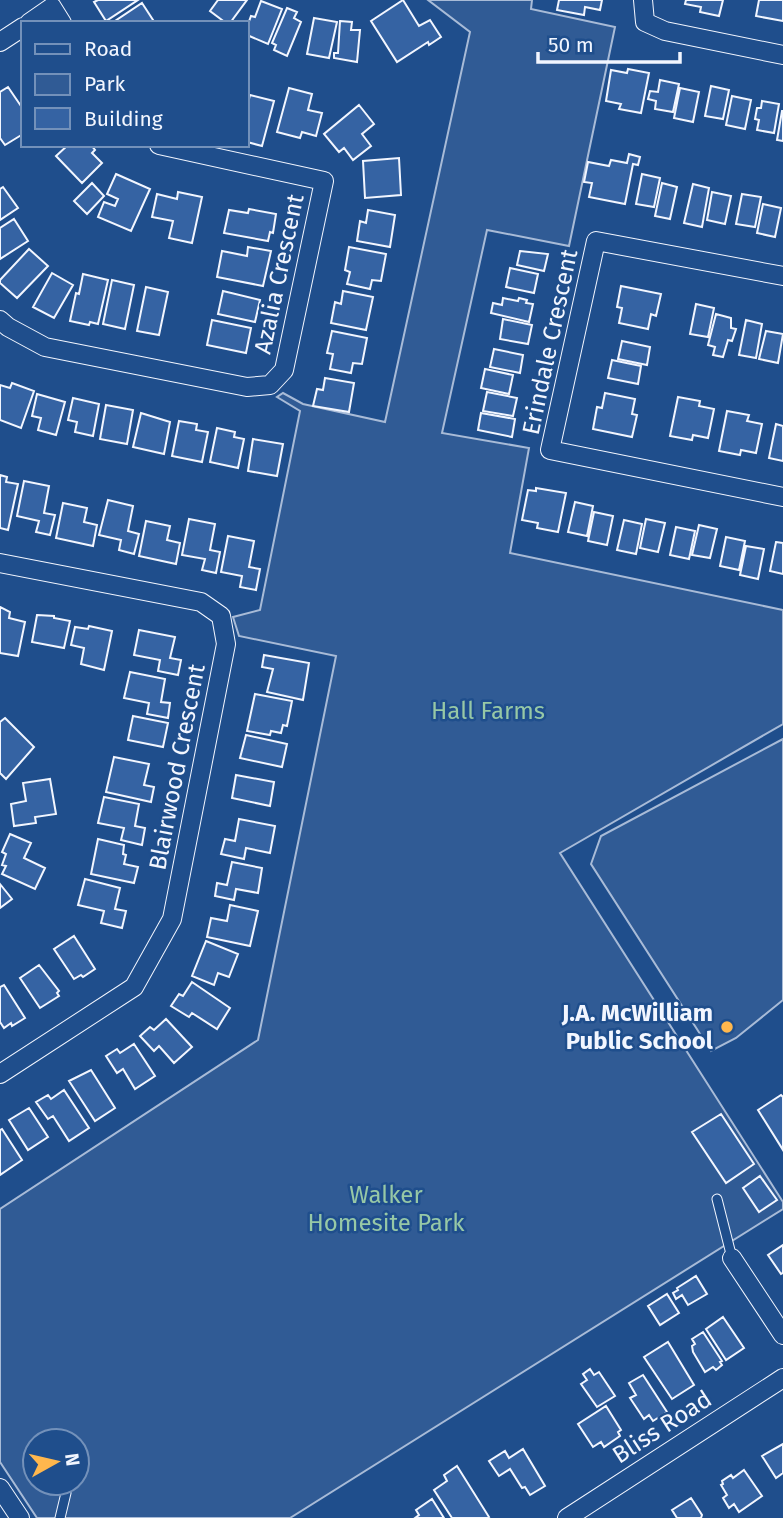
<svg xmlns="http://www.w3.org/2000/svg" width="783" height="1518" font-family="'Fira Sans',sans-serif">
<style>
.green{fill:#305b95;stroke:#a8bbd7;stroke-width:2;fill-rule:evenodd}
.building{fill:#3563a3;stroke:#f2f6ff;stroke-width:2}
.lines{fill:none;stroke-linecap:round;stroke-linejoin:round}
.lane-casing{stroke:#f2f6ff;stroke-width:11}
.street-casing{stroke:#f2f6ff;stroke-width:20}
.lane{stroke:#1f4e8c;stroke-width:9}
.street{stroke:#1f4e8c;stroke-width:18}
.poi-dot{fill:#ffb74d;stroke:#1f4e8c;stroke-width:2.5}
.labels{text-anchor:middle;stroke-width:5;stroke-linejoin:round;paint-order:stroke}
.street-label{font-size:24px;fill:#f2f6ff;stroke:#1f4e8c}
.park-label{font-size:24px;fill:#97c8a6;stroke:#1f4e8c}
.poi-label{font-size:24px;font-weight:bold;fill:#f2f6ff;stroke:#1f4e8c;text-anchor:end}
</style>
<rect width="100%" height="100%" fill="#1f4e8c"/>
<path class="green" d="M428,0H532L531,9L615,27L569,246L487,230L442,433L529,448L510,553L783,610V724L560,853L783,1202V1209L290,1518H37L0,1462V1209L258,1040L336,656L239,636L233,617L260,610L300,411L277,397L283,393L303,404L385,422L470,32ZM35,1441H77V1483H35Z
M783,739V1000L736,1038L711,1051L591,864L601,836Z"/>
<path class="building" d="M98,0H138L106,21L94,2Z
M218,0H247L230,23H226L210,11Z
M403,0L419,26L430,20L441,37L429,45L428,42L397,62L371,21Z
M559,0H602L600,10L585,7L584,15L557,10Z
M686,0H723L719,16L700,12L701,7L685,4Z
M759,0H783V21L756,16Z
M261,1L282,9L268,44L247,35V27L251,16L255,17Z
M142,3L155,23H112Z
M287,8L297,12L294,18L301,22L287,56L274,50L276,45L272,43Z
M314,18L337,22L329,58L307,54Z
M340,21L352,22L351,30H360L357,62L334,58V53H338Z
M628,69L649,73L641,113L619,109L621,104L606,101L611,70L627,73Z
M660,80L679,84L673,112L655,109L656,101L648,99L650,91L658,92Z
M711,86L729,90L723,119L705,116Z
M8,87L23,109V134L5,145L0,138V92Z
M289,88L312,94L308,110L322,113L316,136L302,132L300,138L277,132Z
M680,88L699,92L693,122L674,118Z
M250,95L274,101L262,146L247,142V107Z
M732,96L751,100L745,129L726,125Z
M762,101L779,104L774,133L757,130L759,120L755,119L757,108H761Z
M359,105L374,124L362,134L371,146L353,160L344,148L339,152L324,134Z
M782,111H783V141L777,140Z
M68,145H91L95,150L92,153L102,163L82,183L56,156Z
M629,154L640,157L638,165L633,164L625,204L589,197L592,183L584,182L588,162L609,166L611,160L627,163Z
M399,158L401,195L365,198L363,161Z
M116,174L150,189L131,231L98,217L104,202L115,206L118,199L107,194Z
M642,174L660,178L654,207L636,204Z
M92,183L104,196L87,214L74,201Z
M662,183L677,187L670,219L655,216Z
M693,184L709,188L702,227L684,223Z
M3,187L18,208L0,220V189Z
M178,192L202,197L192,243L169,238L173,221L152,217L157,194L177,199Z
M712,192L731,196L725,224L707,220Z
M742,194L761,197L755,227L736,224Z
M763,204L781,208L775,237L757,233Z
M249,209L276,214L273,233L270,232L268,241L224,233L229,210L248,213Z
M368,210L395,215L390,247L357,241L360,221L366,223Z
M14,219L28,241L0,259V228Z
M248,247L271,251L263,286L217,277L222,251L247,256Z
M349,247L386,254L381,281L372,280L370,289L347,284L350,272L345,270Z
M29,249L48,266L17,298L0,283V280Z
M520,251L548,254L544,271L517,265Z
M510,268L538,274L534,293L506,287Z
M52,273L73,285L54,318L33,307Z
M83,274L108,280L98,324L90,322L89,325L70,321L76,293L79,294Z
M112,280L134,285L125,329L103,324Z
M621,286L661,294L656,316L651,314L648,329L619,323L622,308L617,307Z
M146,287L168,292L159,335L137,331Z
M223,291L260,300L255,322L218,314Z
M343,291L373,297L366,330L331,323L335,302L341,304Z
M503,298L518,301L519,298L527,300L526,303L533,304L529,322L491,313L493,303L502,305Z
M696,304L714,308L708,337L690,334Z
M716,314L731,318V328L736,329L732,341L728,340L723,357L713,355L715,347L708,345Z
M503,319L532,325L528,344L500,339Z
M212,320L251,328L246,353L207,345Z
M746,320L762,324L756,358L739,355Z
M332,331L367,338L362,364L353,363L351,373L330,369L333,354L327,353Z
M766,331L783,334L778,363L759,359Z
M622,341L650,347L647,365L618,359Z
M494,349L523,355L520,373L490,367Z
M612,360L641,366L638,384L608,378Z
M485,369L513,375L509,394L481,388Z
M325,378L354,383L349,412L313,406L317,389L323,390Z
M12,383L34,391L21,428L0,420V385L10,388Z
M487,392L517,398L513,416L483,411Z
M605,393L635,399L632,414L637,415L632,437L593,429L597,407L602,408Z
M37,394L65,402L56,435L38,430L41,418L32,416Z
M678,397L700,401L699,406L714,409L708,438L693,435L692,440L670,436Z
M73,398L99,404L93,436L75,432L77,422L68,420Z
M106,405L133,410L127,444L100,439Z
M727,411L749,415L747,421L762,424L756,453L741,450L740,455L719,451Z
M141,413L170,422L164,454L133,447Z
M481,413L515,419L512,437L478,430Z
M179,421L197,424L196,430L208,432L202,462L172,456Z
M776,424L783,426V461L769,458Z
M217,428L235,432L234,437L244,439L238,468L210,462Z
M253,439L283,444L277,476L248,471Z
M0,475L7,477L6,482L18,484L8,530L0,528Z
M24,481L49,486L44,513L55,515L50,535L36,532L39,521L17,516Z
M536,488L566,493L558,532L537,528L538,523L522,520L528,490L536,491Z
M108,500L133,506L128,531L139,534L134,554L119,550L121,540L99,535Z
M575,502L593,506L587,536L568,532Z
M63,503L87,508L84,522L97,525L93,546L56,538Z
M594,512L613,516L607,545L588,541Z
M189,519L215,524L210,550L220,552L216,573L202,570L205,559L182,555Z
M646,519L665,523L658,552L640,548Z
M624,520L642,524L636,554L617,550Z
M146,521L170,526L167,540L180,543L176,564L139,556Z
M699,525L717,529L710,558L692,555Z
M676,527L695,531L689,559L670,555Z
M228,536L254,541L249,567L260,569L256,590L240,587L242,576L221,572Z
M726,537L745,541L739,570L720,566Z
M776,542L783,543V574L770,571Z
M746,546L764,549L758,579L740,575Z
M0,607L10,612L9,618L25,622L18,656L0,653Z
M37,615L54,616V618L70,621L64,648L32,642Z
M89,626L112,631L104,670L81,664L84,648L71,645L75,627L88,629Z
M139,630L175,637L170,658L181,660L178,675L158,671L160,660L134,655Z
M264,655L309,663L303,700L267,692L273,669L262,667Z
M130,672L165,679L161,702L170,703L168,718L147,714L149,703L124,698Z
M255,694L292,701L287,726L283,725L281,733L271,731L270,735L247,731Z
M133,716L168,723L163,747L128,740Z
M5,718L34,747L6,779L0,773V722Z
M246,735L287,744L282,767L240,758Z
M114,757L149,764L144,785L154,787L151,802L106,792Z
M236,775L274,782L270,806L232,798Z
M50,779L56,814L35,817L36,823L14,826L11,804L26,801L23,783Z
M104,797L139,804L135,826L145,828L142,845L121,840L124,828L98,823Z
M239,819L275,826L270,853L246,848L244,859L221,854L225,839L235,841Z
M10,834L31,843L24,858L45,868L35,889L2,874L6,866L2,865L6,854L2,852Z
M98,839L124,845L123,854L126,855L124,864L138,867L134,883L91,874Z
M232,862L262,868L258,893L236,889L234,900L215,896L217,883L227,885Z
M85,879L120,888L115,909L126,911L122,928L101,923L104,911L78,905Z
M0,884L12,899L0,908Z
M230,905L258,911L250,946L207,937L211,918L227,921Z
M74,936L95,969L83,977L81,975L74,979L54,949Z
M206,941L238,954L229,977L218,973L214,985L192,976Z
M39,965L59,991L57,993L59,996L40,1008L20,978Z
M192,982L230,1008L217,1029L192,1013L189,1017L171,1006L179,994L183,996Z
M4,985L25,1018L12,1026L11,1023L4,1028L0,1022V987Z
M166,1019L192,1047L174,1063L159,1046L154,1051L140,1036L150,1027L154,1030Z
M134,1044L155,1076L135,1089L123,1069L117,1073L106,1056L117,1049L120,1053Z
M91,1070L115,1108L95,1121L69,1081Z
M64,1090L89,1128L69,1141L53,1116L48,1119L36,1102L48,1095L51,1099Z
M781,1095L783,1097V1150L758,1110Z
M29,1108L48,1137L28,1150L9,1120Z
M721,1114L754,1164L726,1183L692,1132Z
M2,1129L22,1160L0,1175V1130Z
M760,1176L777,1200L759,1212L743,1188Z
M783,1245V1273L781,1274L768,1255Z
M696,1276L707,1294L688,1305L682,1295L676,1299L673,1293L678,1290L677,1288Z
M667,1294L679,1313L660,1325L648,1306Z
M723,1317L744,1348L726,1360L706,1329Z
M703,1332L722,1361L720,1362L722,1365L716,1370L713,1367L705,1372L693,1352L692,1346L695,1344L692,1339Z
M668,1342L694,1385L672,1399L644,1357Z
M590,1369L594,1375L599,1372L615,1396L597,1407L581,1384L587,1380L583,1374Z
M643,1375L667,1412L653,1421L649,1415L644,1419L630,1398L636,1395L629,1383Z
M606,1406L621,1430L618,1432L620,1436L604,1447L601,1442L593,1447L578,1424Z
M783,1444V1473L776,1478L762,1456Z
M523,1449L545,1486L530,1495L525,1487L522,1488L510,1469L499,1476L489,1461L505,1451L509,1458Z
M457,1466L489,1517L487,1518H452L434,1490L447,1481L444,1475Z
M744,1470L762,1496L739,1512L734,1504L729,1508L723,1498L727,1495L721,1485L723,1484L722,1481L731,1475L733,1478Z
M691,1498L702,1515L701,1518H677L672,1510Z
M432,1499L444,1518H415L419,1515L416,1510Z"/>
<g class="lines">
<g class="lane-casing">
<path id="lane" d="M717,1199L732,1258
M60,1518L66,1493L61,1483"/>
</g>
<g class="street-casing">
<path id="street" d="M643,0L645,22L665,31L783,55
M29,23L52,7L62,23
M0,42L23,27
M783,276L596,241L550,450L783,497
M0,320L8,327L45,347L247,387L270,385L284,370L324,181L159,145
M0,563L201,602L221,616L226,644L172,919L134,987L0,1074
M732,1258L783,1335
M0,1488L20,1518
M567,1518L783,1378"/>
</g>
<use href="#lane" class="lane"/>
<use href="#street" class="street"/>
</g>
<circle class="poi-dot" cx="727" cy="1027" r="7"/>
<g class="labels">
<g class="street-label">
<text transform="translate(279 274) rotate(-78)" y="8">Azalia Crescent</text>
<text transform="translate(550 342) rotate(-78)" y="8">Erindale Crescent</text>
<text transform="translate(177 767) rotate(-79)" y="8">Blairwood Crescent</text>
<text transform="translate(662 1427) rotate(-33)" y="8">Bliss Road</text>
</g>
<g class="park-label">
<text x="488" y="719">Hall Farms</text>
<text x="386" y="1203">Walker<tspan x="386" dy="28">Homesite Park</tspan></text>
</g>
<g class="poi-label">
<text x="713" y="1021">J.A. McWilliam<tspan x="713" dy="28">Public School</tspan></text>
</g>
</g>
<rect x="21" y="21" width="228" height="126" fill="#1f4e8c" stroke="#7391ba" stroke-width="2"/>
<rect x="35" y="44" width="35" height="10" fill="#1f4e8c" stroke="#7391ba" stroke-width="2"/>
<text x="84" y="56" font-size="21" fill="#f2f6ff">Road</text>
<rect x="35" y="74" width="35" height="21" fill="#305b95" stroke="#7391ba" stroke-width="2"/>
<text x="84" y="91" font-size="21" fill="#f2f6ff">Park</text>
<rect x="35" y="108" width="35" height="21" fill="#3563a3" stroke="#7391ba" stroke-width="2"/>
<text x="84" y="126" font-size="21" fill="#f2f6ff">Building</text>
<g transform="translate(56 1462) rotate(82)"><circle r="33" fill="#1f4e8c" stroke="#7391ba" stroke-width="2"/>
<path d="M0-5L12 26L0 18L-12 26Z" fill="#ffb74d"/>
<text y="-10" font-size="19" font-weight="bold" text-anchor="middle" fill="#f2f6ff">N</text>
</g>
<path d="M538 52v10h142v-10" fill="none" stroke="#f2f6ff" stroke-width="3.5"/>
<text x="548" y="52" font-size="21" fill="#f2f6ff" stroke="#1f4e8c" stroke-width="5" paint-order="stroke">50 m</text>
</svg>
